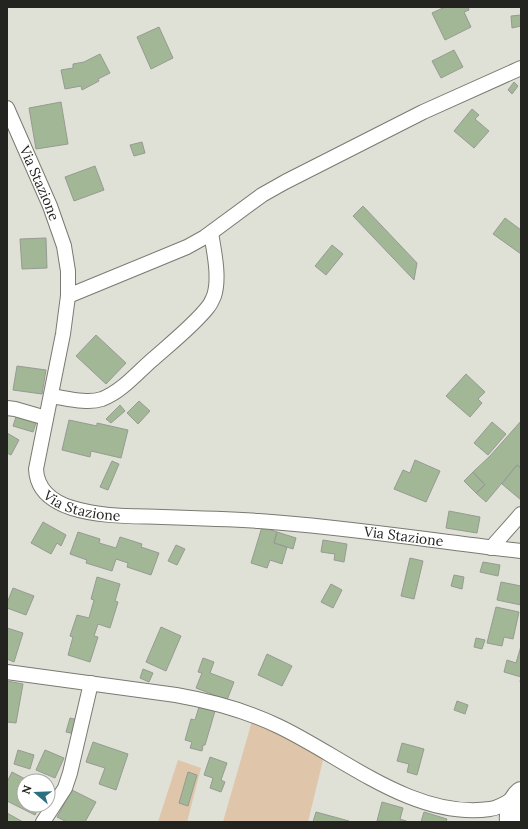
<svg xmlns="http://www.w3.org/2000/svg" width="528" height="829" font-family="Lora,serif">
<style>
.green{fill:#dfc5a9}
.building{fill:#a2b795;stroke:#969b93}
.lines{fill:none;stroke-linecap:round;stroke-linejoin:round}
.minor-casing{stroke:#797a71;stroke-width:16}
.primary-casing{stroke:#797a71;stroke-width:24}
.minor{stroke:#fff;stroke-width:14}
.primary{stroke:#fff;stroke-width:22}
.labels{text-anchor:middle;stroke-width:3;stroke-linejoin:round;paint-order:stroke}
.street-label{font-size:14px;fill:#232420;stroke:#fff}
</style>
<rect width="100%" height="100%" fill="#dfe0d6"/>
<path class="green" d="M252,721C277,731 304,741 323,760L308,822H223Z
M178,760L201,768L187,822H158Z"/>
<path class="building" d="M445,7H468L469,10L464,12L471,27L445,40L432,13Z
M521,15V26L512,28L511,16Z
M159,27L173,58L151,69L137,37Z
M454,50L463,67L441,78L432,61Z
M100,54L110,73L98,79L99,81L82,90L81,86L65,89L61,70L73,68V64L84,62Z
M514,82L518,86L512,94L508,90Z
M61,102L68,144L36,149L29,108Z
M472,109L479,115L475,119L489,131L474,148L454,131Z
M142,142L145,153L134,156L130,145Z
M95,166L104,190L74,201L65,177Z
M363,206L417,263L414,280L353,216Z
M505,218L521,230V254L493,234Z
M46,238L47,268L22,269L20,239Z
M332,245L343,254L326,275L315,266Z
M96,335L126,363L106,384L76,356Z
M17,366L46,370L42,394L13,390Z
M466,374L485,392L478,399L482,403L470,417L446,396Z
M139,401L150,411L138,424L127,413Z
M120,405L125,411L111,423L106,419Z
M18,411L38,417L33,432L13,426Z
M69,420L97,426V423L128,430L121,458L91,451L90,457L62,450Z
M521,421V468L517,465L486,502L476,493L485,485L473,472L490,456Z
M492,422L506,434L488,455L474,443Z
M7,433L19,440L11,455L7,453Z
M415,460L440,471L426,502L394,489L403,470L410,473Z
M112,461L119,464L108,490L100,487Z
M517,465L521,468V500L502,484Z
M473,472L485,485L476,493L464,481Z
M449,511L480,517L477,533L446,528Z
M43,522L66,535L61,546L57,543L51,554L31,543Z
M262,527L277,532L274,543L287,547L282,564L270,560L267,568L251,563Z
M78,532L100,539L99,543L116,548L120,537L142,544L141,547L159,553L151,575L127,567L128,563L116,559L112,571L86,563L87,560L70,554Z
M277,532L296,538L293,549L274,543Z
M323,540L347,544L344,562L334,560L335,554L321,552Z
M176,545L185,549L177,565L168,561Z
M410,558L423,561L414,599L401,596Z
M483,562L500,565L498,576L480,572Z
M454,575L464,577L462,589L451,586Z
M97,577L120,584L115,601L118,602L110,628L98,624L94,636L98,637L90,662L68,655L73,637L70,636L77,615L89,618L94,600L91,599Z
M501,582L521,586V605L497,600Z
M331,584L342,590L333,608L321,602Z
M13,588L34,596L26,615L7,608V603Z
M496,607L519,612L513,639L504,637L502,646L487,643Z
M161,627L181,636L166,671L146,662Z
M7,628L23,633L14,662L7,659Z
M476,638L485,640L482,649L474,647Z
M521,646V682H520L521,677L504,672L507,660L516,663Z
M267,654L292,666L282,686L258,675Z
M203,658L214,662L210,673L234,682L227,700L196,688L202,673L198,672Z
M143,669L153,673L149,682L140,678Z
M7,681L23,684L16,723L7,722Z
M457,701L468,705L465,714L454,710Z
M199,707L215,711L205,745H203L202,751L190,748L192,742L185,740L191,719L195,720Z
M70,718L79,720L75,734L66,732Z
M93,742L128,754L116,790L99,784L105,768L86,762Z
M402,743L424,749L417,775L407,772L409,764L397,761Z
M18,750L34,755L30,769L14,764Z
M45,750L64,758L55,778L36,770Z
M210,757L227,763L221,780L225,782L221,792L210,788L213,778L204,775Z
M12,772L29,781H24V805H40L35,815L7,801V782Z
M188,772L197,775L188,806L179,803Z
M72,790L96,802L85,822H67L57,817Z
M382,802L403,808L400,819L409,822L377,821Z
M316,812L349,821V822H313Z
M424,812L447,819L446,822H421Z
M7,813L23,822H7Z"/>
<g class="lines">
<g class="minor-casing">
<g id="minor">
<path id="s1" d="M7,108L50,206L64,246L68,271V296L63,334L36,469C37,491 53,502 72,508C101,517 132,516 162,517C195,518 227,519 259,521C347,527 434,541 521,551"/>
<path d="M68,296L187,247L205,237L262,195L285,182L423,112L521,68"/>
<path d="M51,396C66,398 87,404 102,399C121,392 137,373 152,360C170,344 194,325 208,307C211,304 212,300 214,296C220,278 214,251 211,233"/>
<path d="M7,408L15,409L46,418"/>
<path d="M491,548L521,514"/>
<path d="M7,672L176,695C210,701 247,711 278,726C342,756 414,820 490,809C500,808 509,801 517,796"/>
<path d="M43,822L65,788L70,773L91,683"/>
</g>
</g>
<g class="primary-casing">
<path id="primary" d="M511,822C510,811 513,800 521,793"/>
</g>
<use href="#minor" class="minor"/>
<use href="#primary" class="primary"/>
</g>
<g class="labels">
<g class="street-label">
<text dy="5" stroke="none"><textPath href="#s1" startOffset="82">Via Stazione</textPath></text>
<text dy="5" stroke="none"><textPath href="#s1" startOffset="442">Via Stazione</textPath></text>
<text dy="5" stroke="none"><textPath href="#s1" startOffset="766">Via Stazione</textPath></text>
</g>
</g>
<rect width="528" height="829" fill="none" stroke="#232420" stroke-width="16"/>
<g transform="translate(36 793) rotate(289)"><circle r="19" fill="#ffffff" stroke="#a7a7a6"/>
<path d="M0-3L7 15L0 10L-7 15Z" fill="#2d6f82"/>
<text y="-6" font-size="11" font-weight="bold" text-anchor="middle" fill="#232420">N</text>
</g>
</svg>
